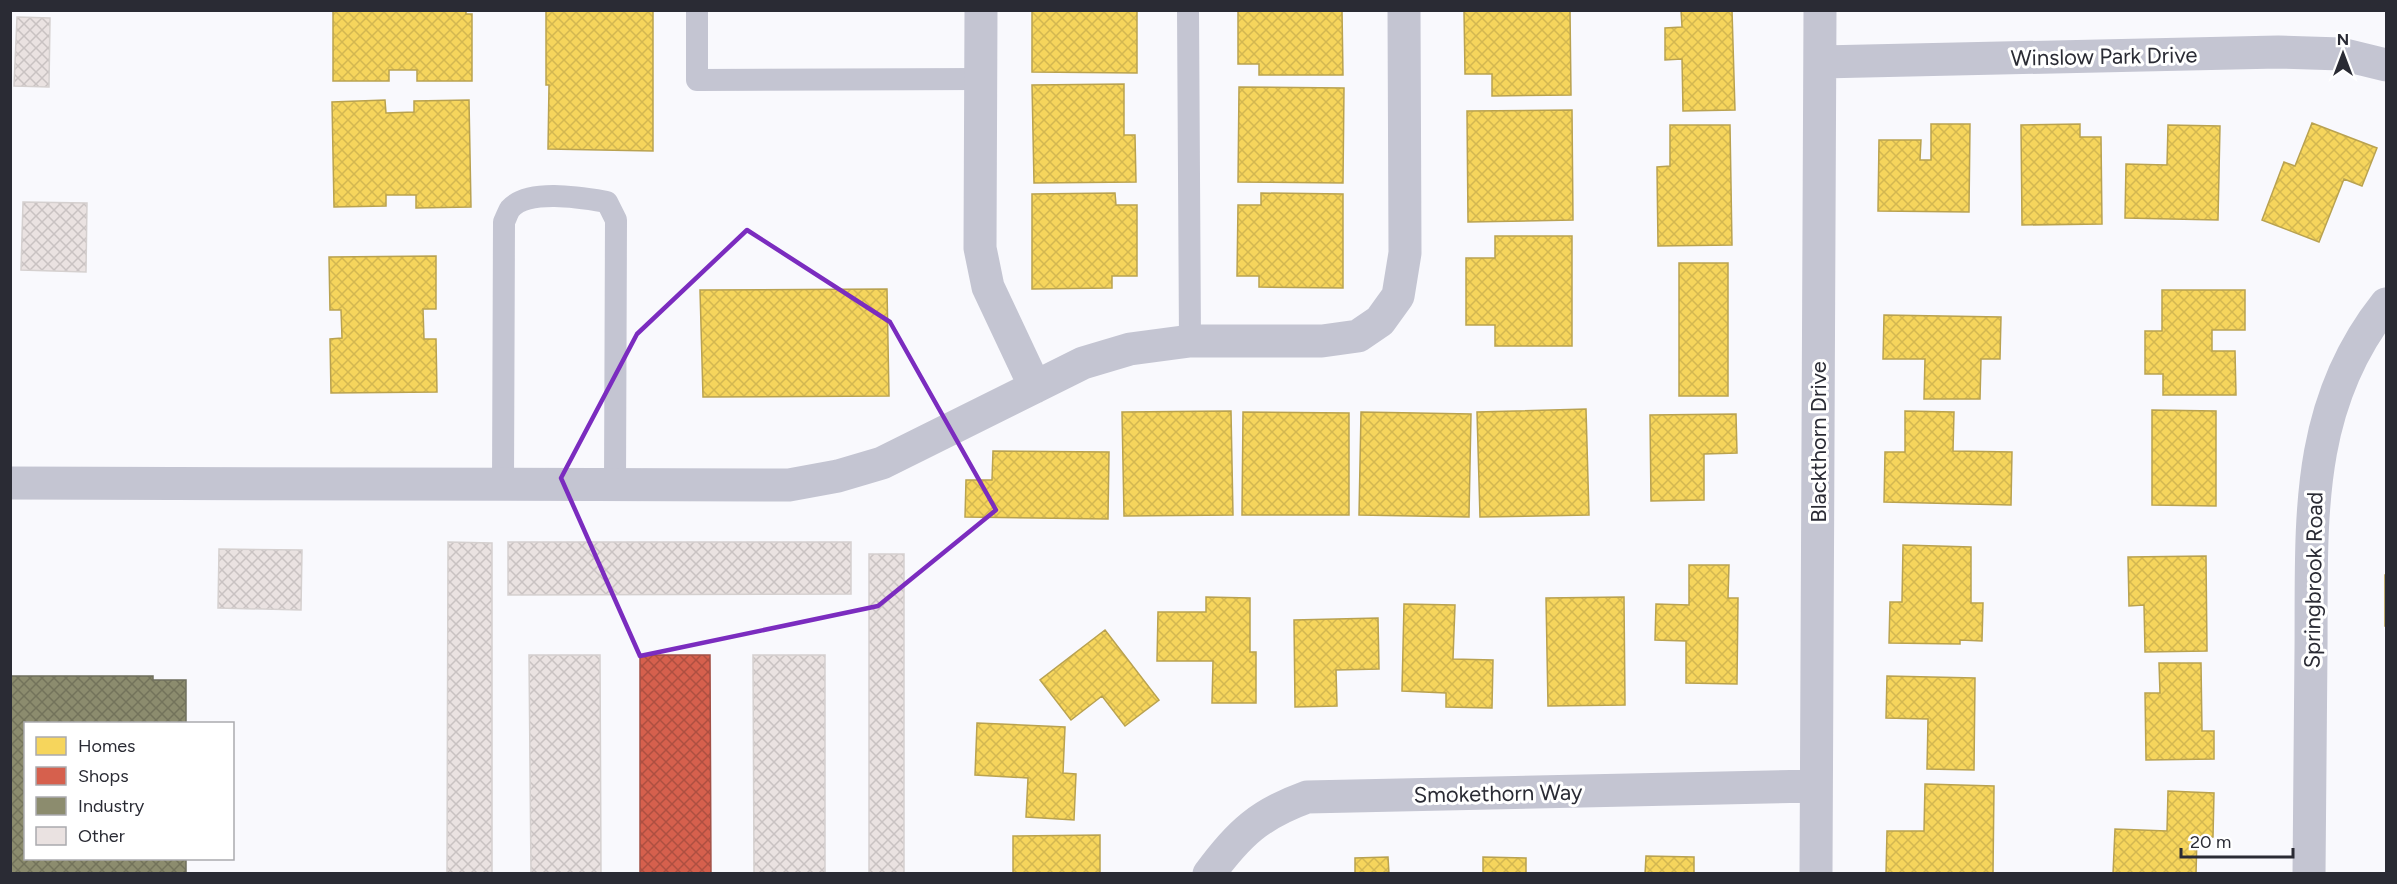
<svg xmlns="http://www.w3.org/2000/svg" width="2397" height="884" font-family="Figtree,sans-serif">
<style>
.homes{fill:url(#homes-cross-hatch);stroke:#b9a250;stroke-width:1.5}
.shops{fill:url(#shops-cross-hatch);stroke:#a25046;stroke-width:1.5}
.industry{fill:url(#industry-cross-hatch);stroke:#6f6f5d;stroke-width:1.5}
.building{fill:url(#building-cross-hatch);stroke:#d5d0cf;stroke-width:1.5}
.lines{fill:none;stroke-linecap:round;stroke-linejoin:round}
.service{stroke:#c4c5d2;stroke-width:22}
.minor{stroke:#c4c5d2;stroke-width:33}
.tertiary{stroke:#c4c5d2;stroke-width:33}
.marked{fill:none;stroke:#7b2cbf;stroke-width:4.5;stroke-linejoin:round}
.labels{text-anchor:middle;stroke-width:6;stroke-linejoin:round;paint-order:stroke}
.street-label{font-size:22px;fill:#2a2b34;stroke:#fff}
</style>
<defs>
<pattern id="homes-cross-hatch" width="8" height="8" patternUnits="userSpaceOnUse" patternTransform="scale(1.5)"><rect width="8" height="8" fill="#f6d55c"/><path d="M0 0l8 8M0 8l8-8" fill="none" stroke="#d3b751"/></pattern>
<pattern id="shops-cross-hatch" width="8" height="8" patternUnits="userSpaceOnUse" patternTransform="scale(1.5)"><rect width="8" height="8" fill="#d6604d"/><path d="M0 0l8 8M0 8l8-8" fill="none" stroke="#ae4f41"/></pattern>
<pattern id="industry-cross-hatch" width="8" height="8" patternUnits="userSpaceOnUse" patternTransform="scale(1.5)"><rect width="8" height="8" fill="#8c8c6e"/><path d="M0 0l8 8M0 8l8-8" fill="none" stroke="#73735b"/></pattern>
<pattern id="building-cross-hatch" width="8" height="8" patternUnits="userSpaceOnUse" patternTransform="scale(1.5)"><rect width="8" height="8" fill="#eae2e1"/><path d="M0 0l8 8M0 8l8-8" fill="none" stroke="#c9c2c2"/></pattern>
</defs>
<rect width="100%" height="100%" fill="#f9f9fd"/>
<path class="homes" d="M333,10H466V14H472V81H417V70H389V81H333Z
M546,10H653V151L548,149L549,85H546Z
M1032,10H1137V73L1032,72Z
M1238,10H1342L1343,75H1259V64H1238Z
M1464,10H1570L1571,95L1492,96V74H1465Z
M1681,10H1732L1735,110L1683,111L1682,59L1665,60V28L1682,27Z
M1124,84V135H1135L1136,182L1034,183L1032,85Z
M1239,87L1344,88L1343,183L1238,182Z
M385,100L386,113L414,112V101L469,100L471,207L416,208V195H386V206L334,207L332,102Z
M1572,110L1573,220L1468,222L1467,111Z
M2312,123L2377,148L2362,186L2344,179L2319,242L2262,220L2284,162L2295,166Z
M1931,124H1970L1969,212L1878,211L1879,140H1921L1920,160H1931Z
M2080,124V137H2101L2102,224L2022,225L2021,125Z
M1670,125H1730L1732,245L1658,246L1657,167L1670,166Z
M2168,125L2220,126L2218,220L2125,218L2126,164L2167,165Z
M1115,193L1116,205H1137V276H1112V288L1032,289V194Z
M1261,193L1343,194V288L1259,287V276H1237L1238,205H1261Z
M1495,236H1572V346H1495V325H1466V258H1495Z
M436,256V309H423L424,339H436L437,392L331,393L330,339L342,338L341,310H330L329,257Z
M1679,263H1728V396H1679Z
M887,289L889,396L703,397L700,290Z
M2162,290H2245V330H2212V351H2235L2236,395H2163V374H2145V331H2162Z
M1884,315L2001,317L2000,359H1981L1980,399H1924L1925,359H1883Z
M1586,409L1589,515L1480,517L1477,412Z
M2152,410L2216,411V506L2152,505Z
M1231,411L1233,515L1124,516L1122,412Z
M1905,411L1954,412L1953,451L2012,452L2011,505L1884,502L1885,452H1905Z
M1243,412L1349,413V515H1242Z
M1361,412L1471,414L1469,517L1359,515Z
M1736,414L1737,453L1704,454V500L1651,501L1650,415Z
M993,451L1109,452L1108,519L965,517L966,480H992Z
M1903,545L1971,547V603H1983L1982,641L1960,640V644L1889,643L1890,602H1902Z
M2206,556L2207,651L2145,652L2144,605L2129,606L2128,557Z
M1689,565H1729L1728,598H1738L1737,684L1686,683V641L1655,640L1656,604L1689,605Z
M2385,575H2386V626H2385Z
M1206,597L1250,598V652H1256V703H1212L1213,661H1157L1158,612H1206Z
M1624,597L1625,705L1548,706L1546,598Z
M1404,604L1455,605L1453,659L1493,660L1492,708L1446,707V693L1402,691Z
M1378,618L1379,669L1336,670L1337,706L1295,707L1294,620Z
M1105,630L1159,700L1125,726L1102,696L1071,720L1040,680Z
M2159,663H2201L2202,731H2214V759L2146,760L2145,693H2160Z
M1887,676L1975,678L1974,770L1927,769L1928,719L1886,718Z
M977,723L1065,727L1063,773L1076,774L1074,820L1026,817L1028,778L975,775Z
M1925,784L1994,786L1993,874H1886L1887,831H1924Z
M2168,791L2214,793L2213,837H2197L2196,874H2113L2115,829L2167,831Z
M1100,835V874H1013V836Z
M1646,856L1694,857V874H1645Z
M1388,857L1389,874H1355V858Z
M1483,857L1526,858V874H1483Z"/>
<path class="shops" d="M640,655H710L711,874H640Z"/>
<path class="industry" d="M10,676H153V680H186V724H26V858H186V874H10Z"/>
<path class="building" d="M17,17L50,18L49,87L14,86Z
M23,202L87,203L86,272L21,270Z
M448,542L492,543V874H447Z
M508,542H851V594L508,595Z
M219,549L302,550L301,610L218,608Z
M869,554H904V874H869Z
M529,655H600L601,874H531Z
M753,655H825V874H754Z"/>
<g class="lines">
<path class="service" d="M697,10V80L981,79
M1188,10L1190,341
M503,484L504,222C506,218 508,212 510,209C528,188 583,198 607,202L616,220L615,484"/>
<path class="minor" d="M981,10L980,248L988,287L1035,387
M1821,62L2278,52L2341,54L2386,65
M10,483L789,485L838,476L882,463L1083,363L1130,349L1190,341H1322L1358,336L1380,321L1398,296L1405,253L1404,10
M1209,874C1239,833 1260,814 1307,797L1815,786
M1816,874L1820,10"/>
<path class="tertiary" d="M2309,874C2310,799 2310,725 2311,651C2312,525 2303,408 2386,304"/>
</g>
<path class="marked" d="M747,230L890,322L996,510L878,606L640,656L561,478L637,334Z"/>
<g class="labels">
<g class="street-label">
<text transform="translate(2104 56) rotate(-1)" y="8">Winslow Park Drive</text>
<text transform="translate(1818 442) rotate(-90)" y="8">Blackthorn Drive</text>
<text transform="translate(2313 580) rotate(-89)" y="8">Springbrook Road</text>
<text transform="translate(1498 793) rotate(-1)" y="8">Smokethorn Way</text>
</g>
</g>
<rect width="2397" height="884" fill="none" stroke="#2a2b34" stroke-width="24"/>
<rect x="24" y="722" width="210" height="138" fill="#ffffff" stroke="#aaaaae" stroke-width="1.5"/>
<rect x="36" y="737" width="30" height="18" fill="#f6d55c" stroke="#aaaaae" stroke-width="1.5"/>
<text x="78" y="752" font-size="18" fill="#2a2b34">Homes</text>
<rect x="36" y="767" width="30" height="18" fill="#d6604d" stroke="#aaaaae" stroke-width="1.5"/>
<text x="78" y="782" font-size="18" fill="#2a2b34">Shops</text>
<rect x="36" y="797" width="30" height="18" fill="#8c8c6e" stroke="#aaaaae" stroke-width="1.5"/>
<text x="78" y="812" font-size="18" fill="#2a2b34">Industry</text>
<rect x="36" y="827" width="30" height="18" fill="#eae2e1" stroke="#aaaaae" stroke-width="1.5"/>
<text x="78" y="842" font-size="18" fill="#2a2b34">Other</text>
<g transform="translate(2343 54)" stroke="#ffffff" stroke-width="4.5" paint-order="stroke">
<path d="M0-4.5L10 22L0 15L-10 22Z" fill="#2a2b34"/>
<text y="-9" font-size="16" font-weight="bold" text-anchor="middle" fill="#2a2b34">N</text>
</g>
<path d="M2181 848v9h112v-9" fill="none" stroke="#2a2b34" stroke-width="3"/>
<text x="2190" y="848" font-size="18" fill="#2a2b34" stroke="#ffffff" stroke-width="4.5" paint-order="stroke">20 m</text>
</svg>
